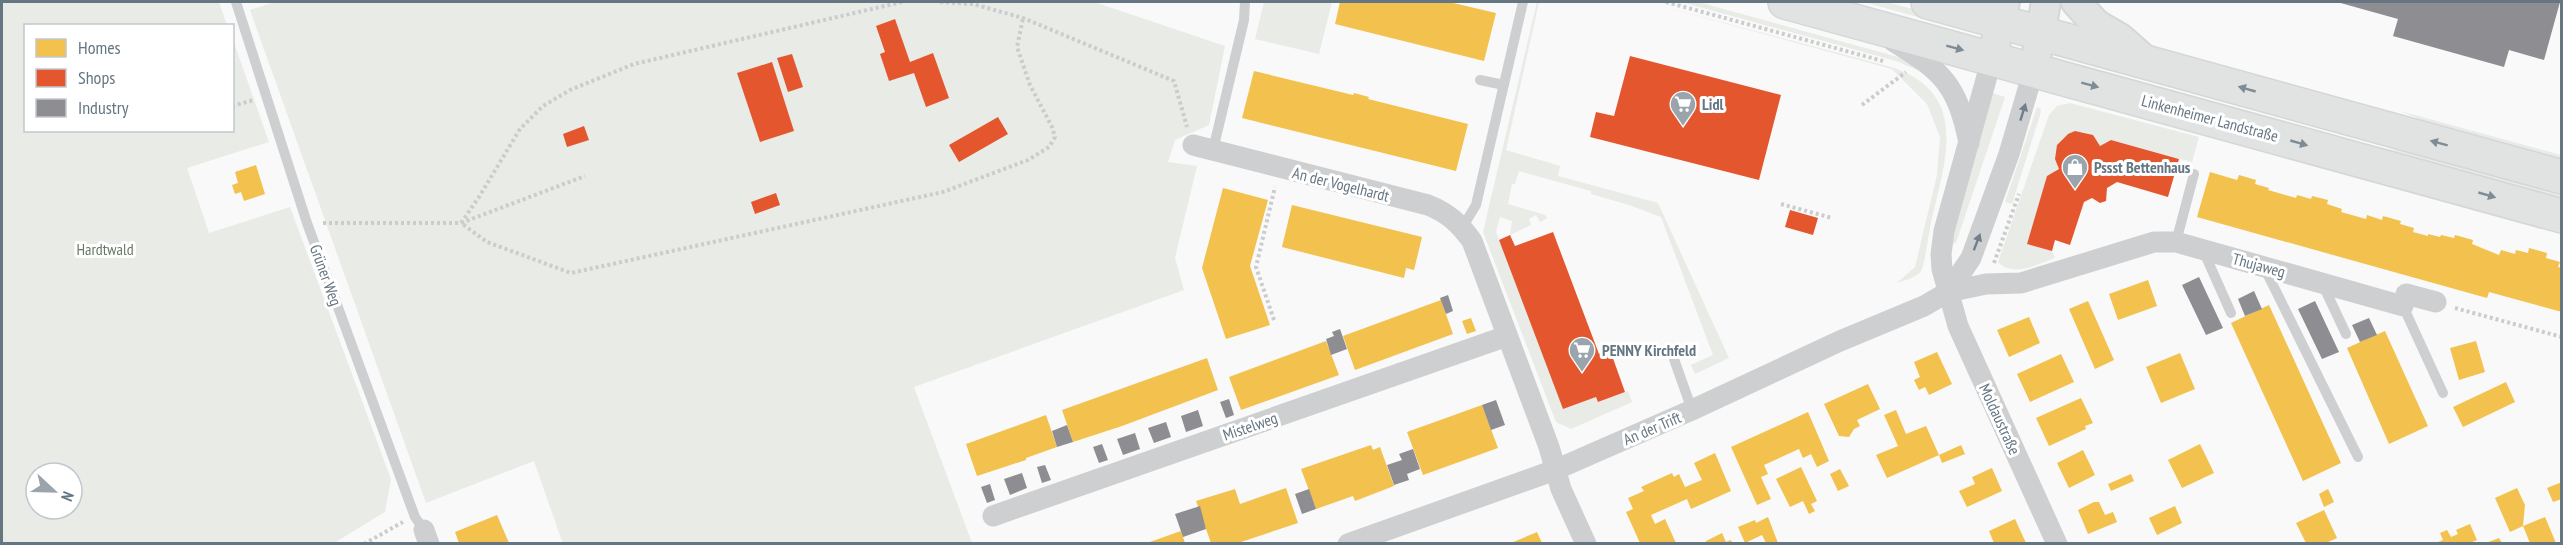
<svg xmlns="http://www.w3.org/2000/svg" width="2563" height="545" font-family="'PT Sans Narrow',sans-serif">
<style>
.green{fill:#e8ebe6;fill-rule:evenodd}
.homes{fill:#f2c14e}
.shops{fill:#e4572e}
.industry{fill:#8d8d92}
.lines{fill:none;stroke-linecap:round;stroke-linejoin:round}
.secondary-casing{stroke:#d5d6d7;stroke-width:32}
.primary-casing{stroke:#d5d6d7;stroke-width:36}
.path{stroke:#cbcccd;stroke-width:4;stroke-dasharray:3 3;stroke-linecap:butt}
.lane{stroke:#cecfd0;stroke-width:10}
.street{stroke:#cecfd0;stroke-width:21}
.secondary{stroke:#e1e2e2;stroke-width:28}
.primary{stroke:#e1e2e2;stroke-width:33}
.oneway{fill:#7e8c96}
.oneway2{fill:#707f8b}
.labels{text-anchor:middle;stroke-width:6;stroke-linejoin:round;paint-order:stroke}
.poi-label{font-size:16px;font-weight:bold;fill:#657683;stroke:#fff;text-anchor:start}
.street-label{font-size:16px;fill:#657683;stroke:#fff}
.park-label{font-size:16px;fill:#687a64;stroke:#fff}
</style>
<rect width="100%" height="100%" fill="#f9f9f9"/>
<path class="green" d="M2,2H219L227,25L26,26V130H232L233,40L269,142L187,168L209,233L290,207L391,479L385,512L334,543H2ZM36,473H72V509H36Z
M275,2H1094L1225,46L1209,125L1175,140L1168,162L1197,166L1175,258L1184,290L914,387L972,543L563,544L534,461L426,503L250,10Z
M1264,2H1332L1319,54L1255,39Z
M1537,2H1539L1506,150L1560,166L1558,176L1658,203L1729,358L1695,374L1691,365L1713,355L1661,217L1629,205L1591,194V191L1519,171L1515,184H1512L1508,204L1545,215L1547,218L1540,222L1536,215L1529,219L1531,225L1510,235L1512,221L1500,217L1496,232L1563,409L1596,397L1599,402L1628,391L1632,402L1571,429L1556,422L1483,232Z
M1646,2L1891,67C1971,93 1945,161 1931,222C1929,232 1925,264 1921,271C1916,278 1905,280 1897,283L1915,267L1937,175L1940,137L1927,104L1892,69Z
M1681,2H1698L1898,57L1910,62L1922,72L1896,61Z
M1863,2H1887L1971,25L1969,31Z
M2086,67L2371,146L2452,160L2561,188V203L2085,71Z
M1992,93L2005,97L1956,243L1952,244L1956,214Z
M2070,103L2199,137L2192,162L2111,140L2100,146C2093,133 2082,129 2068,134C2055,144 2053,154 2059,169L2047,177L2027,244L2052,251L2055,258C2037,264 2014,278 1998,262L2049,115L2057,106Z
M2037,107L2041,109L2040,115L2012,204L2005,202Z
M2400,111L2561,155V164L2445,130Z"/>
<path class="homes" d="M1340,2H1449L1496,13L1484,61L1335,24Z
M1254,71L1353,95L1354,93L1369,97L1368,99L1468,124L1456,171L1242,118Z
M256,165L265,194L244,201L241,192L235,194L232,185L238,183L235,172Z
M2210,172L2237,180L2239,175L2256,180L2255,184L2269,188L2268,190L2296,198L2297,195L2311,199L2312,196L2328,200L2327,204L2342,209L2341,212L2366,219L2367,215L2382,220L2383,216L2401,221L2400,224L2414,228L2413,232L2428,236V234L2440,237L2441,235L2454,238L2455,235L2473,240L2472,244L2499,255L2501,250L2515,254L2516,250L2528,253L2529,248L2547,253L2546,258L2560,262L2558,267L2562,268V312L2489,292L2487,298L2197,217Z
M1223,188L1268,200L1250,266L1270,325L1226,339L1202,268Z
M1292,205L1422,237L1414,270L1406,268L1404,278L1282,247Z
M2148,280L2157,306L2118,320L2109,294Z
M1441,300L1453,334L1355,370L1343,336Z
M2088,301L2114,360L2095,369L2069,309Z
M2269,305L2341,463L2303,481L2231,323Z
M2029,317L2040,343L2009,357L1997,330Z
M1471,318L1476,331L1467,334L1462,321Z
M2385,331L2428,426L2389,444L2347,348Z
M1326,341L1339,375L1241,410L1229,377Z
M2476,341L2485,372L2459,380L2450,348Z
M1937,352L1952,384L1929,395L1925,387L1919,390L1914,380L1920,377L1914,362Z
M2180,353L2195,389L2161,403L2146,367Z
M2061,354L2074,382L2030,402L2017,374Z
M1207,358L1218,390L1122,426L1073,442L1062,410Z
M2506,382L2515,402L2463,427L2453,407Z
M1868,384L1880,409L1857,420L1860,426L1854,429L1849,437L1839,436L1824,404Z
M2081,398L2093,423L2085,426L2086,429L2049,446L2036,418Z
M1482,405L1498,448L1423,475L1407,432Z
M1896,410L1906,434L1926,426L1939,455L1961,445L1965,454L1942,463L1939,455L1887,478L1876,455L1898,446L1884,415Z
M1808,412L1829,461L1817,467L1811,454L1803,458L1799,449L1764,465L1768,474L1761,477L1771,499L1757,505L1731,447Z
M1046,415L1057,447L1026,458V460L977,476L966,444Z
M2200,444L2214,473L2182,488L2168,460Z
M1371,445L1373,450L1380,447L1394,486L1355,501L1353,496L1316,509L1301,469Z
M2083,450L2095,475L2069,488L2057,463Z
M1715,453L1731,491L1691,509L1687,499L1651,515L1655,524L1665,519L1676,543H1640L1626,512L1633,509L1628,498L1644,491L1641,487L1672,473L1674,477L1679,474L1685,487L1702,480L1694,463Z
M1801,467L1817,501L1811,504L1815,511L1809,514L1803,501L1790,507L1776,479Z
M1992,468L2002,491L1967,507L1959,491L1975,484L1972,477Z
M1840,469L1849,486L1838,491L1830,474Z
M2131,474L2134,481L2111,491L2108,484Z
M2562,482V499L2553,502L2547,488Z
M1286,488L1298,523L1238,543H1211L1196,501L1235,489L1240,504Z
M2517,488L2525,505L2523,526L2510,532L2495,498Z
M2328,489L2334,502L2324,507L2319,494Z
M2094,502H2099L2105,515L2113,512L2117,522L2088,534L2078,510Z
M2175,506L2182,523L2157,535L2149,518Z
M2324,510L2337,538L2326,543H2306L2296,523Z
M497,515L509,543H459L455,532Z
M1768,517L1778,543H1766L1762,535L1745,543L1738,527L1755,520L1756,523Z
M2545,517L2556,543H2530L2523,526Z
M2015,519L2026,543H1994L1989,531Z
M2470,524L2477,540L2470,543H2436L2443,540L2440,533L2447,530L2451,537L2458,534L2456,530Z
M1181,531L1185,543H1147Z
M1537,532L1542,543H1511Z
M1722,533L1726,542L1731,540L1732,543H1707L1706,541Z
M2499,538L2502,543H2486Z"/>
<path class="shops" d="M895,19L910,62L933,53L949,98L926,107L914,73L889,81L880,54L885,52L876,26Z
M792,54L803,87L788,92L777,58Z
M1630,56L1781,95L1759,180L1590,137L1596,112L1614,116Z
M772,62L794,131L760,142L737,73Z
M998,117L1008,134L959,162L949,145Z
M584,126L589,140L567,147L563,134Z
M2075,131L2093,135L2100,146L2111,140L2179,159L2168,197L2117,182L2107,188L2106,201L2100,203L2092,198L2084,202L2070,245L2055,240L2052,251L2027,244L2047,176L2059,169L2055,159L2057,145L2068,134Z
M776,193L780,205L755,214L751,202Z
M1790,210L1818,218L1813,235L1785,227Z
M1553,232L1599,354L1610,350L1625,392L1598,402L1596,397L1563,409L1499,240L1510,235L1515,246Z"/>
<path class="industry" d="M2337,2H2560L2544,60L2509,50L2504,67L2393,36L2398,19Z
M2199,277L2223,328L2206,335L2182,285Z
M2254,291L2262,309L2245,316L2238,299Z
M1448,295L1453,311L1446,314L1440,298Z
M2315,301L2339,352L2322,359L2298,309Z
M2369,318L2377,335L2360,342L2352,325Z
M1340,329L1347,349L1331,355L1326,339L1334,336L1332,332Z
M1229,399L1234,415L1226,418L1220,402Z
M1496,400L1505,425L1491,430L1482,405Z
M1198,410L1203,426L1186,432L1181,416Z
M1166,422L1171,437L1154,443L1148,428Z
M1067,425L1073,442L1057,447L1052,431Z
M1135,433L1140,449L1123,455L1117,439Z
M1102,444L1108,460L1099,463L1093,447Z
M1413,449L1420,469L1407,474L1409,480L1394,485L1387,465L1402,460L1399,454Z
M1045,465L1051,480L1042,483L1037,467Z
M1022,473L1027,488L1010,495L1004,479Z
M990,484L995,500L987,503L981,487Z
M1309,489L1316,509L1302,514L1295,494Z
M1200,506L1206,529L1183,537L1175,514Z"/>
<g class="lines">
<g class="secondary-casing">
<path id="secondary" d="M2076,2L2096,24L2120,38L2146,61
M1992,58L2005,2
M2034,69L2046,2"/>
</g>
<g class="primary-casing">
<path id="primary" d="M1785,2L2562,216
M1928,2L2562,177"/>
</g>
<path class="path" d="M902,2L634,64L570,90L543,106L520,129L479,197L461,223L487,242L571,273L943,192L1028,160L1049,147L1055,137L1052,127L1030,85L1017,47L1023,18
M940,2L973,4L1023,18L1174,81L1187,127
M1666,2L1883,61
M1862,105L1906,72
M232,106L254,100
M1781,204L1832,218
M323,223H461L585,176
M1994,263L2019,194
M2455,308L2562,337
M1274,320L1256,267L1275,187
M364,544L403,522"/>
<path class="lane" d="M236,2L307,223L415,517L424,530
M1480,80L1504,85
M1213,150L1244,20L1245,2
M1462,228L1476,205L1523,2
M2176,242L2194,174
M2203,250L2231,313
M2264,267L2358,457
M2322,283L2346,334
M2403,306L2443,393
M1674,359L1692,410"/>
<path class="street" d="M1893,41C1943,72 1957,84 1969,143
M1992,58L1944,231L1941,254L1942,269L1958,326L2057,544
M1193,145L1428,205C1448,213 1460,224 1472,241L1549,447L1561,489L1586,544
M1948,292L1971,258L2009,154L2034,69
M993,516L1507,336
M424,530L429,544
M1348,544L1555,470L1692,410L1840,341L1924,306L1948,292L1986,284L2021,283L2154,242H2176L2403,306L2406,294L2436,302"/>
<use href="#secondary" class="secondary"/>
<use href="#primary" class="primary"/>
</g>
<defs><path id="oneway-solid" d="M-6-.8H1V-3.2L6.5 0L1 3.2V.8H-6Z" transform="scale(1.5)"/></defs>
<g class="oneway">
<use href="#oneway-solid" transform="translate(1955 48) rotate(15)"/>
<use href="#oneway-solid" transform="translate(2090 85) rotate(15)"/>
<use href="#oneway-solid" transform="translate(2247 89) rotate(-164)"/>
<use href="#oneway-solid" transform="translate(2299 143) rotate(16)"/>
<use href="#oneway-solid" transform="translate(2439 143) rotate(-165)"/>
<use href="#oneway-solid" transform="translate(2487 195) rotate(16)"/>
</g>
<g class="oneway2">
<use href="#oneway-solid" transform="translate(2023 112) rotate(-73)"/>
<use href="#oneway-solid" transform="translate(1977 242) rotate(-69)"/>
</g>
<defs>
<g id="supermarket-pin" transform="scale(1.35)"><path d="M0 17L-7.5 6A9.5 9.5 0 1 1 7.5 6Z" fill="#99a4ac" stroke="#fff"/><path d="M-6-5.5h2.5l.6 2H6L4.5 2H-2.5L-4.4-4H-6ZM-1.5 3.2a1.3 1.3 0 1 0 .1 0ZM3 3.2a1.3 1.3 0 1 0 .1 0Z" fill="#fff"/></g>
<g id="shop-pin" transform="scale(1.35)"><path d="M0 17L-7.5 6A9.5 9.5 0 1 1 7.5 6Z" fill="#99a4ac" stroke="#fff"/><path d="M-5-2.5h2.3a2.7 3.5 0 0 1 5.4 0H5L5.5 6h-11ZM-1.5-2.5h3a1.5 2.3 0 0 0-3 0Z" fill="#fff"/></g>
</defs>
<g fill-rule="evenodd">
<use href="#supermarket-pin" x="1683" y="104"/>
<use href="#shop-pin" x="2075" y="167"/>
<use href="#supermarket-pin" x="1582" y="350"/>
</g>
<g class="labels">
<g class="poi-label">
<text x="1702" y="110">Lidl</text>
<text x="2094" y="173">Pssst Bettenhaus</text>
<text x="1602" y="356">PENNY Kirchfeld</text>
</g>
<g class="street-label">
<text transform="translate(2210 118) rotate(15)" y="6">Linkenheimer Landstraße</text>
<text transform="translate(1341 184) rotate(14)" y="6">An der Vogelhardt</text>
<text transform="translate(2259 265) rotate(15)" y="6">Thujaweg</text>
<text transform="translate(326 275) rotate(70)" y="6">Grüner Weg</text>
<text transform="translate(2000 419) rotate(65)" y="6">Moldaustraße</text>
<text transform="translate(1250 426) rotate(-19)" y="6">Mistelweg</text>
<text transform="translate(1652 428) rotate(-23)" y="6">An der Trift</text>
</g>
<g class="park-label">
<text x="105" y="255">Hardtwald</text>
</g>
</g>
<rect width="2563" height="545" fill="none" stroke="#657683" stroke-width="6"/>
<rect x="24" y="24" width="210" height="108" fill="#ffffff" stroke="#c1c8cd" stroke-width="1.5"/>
<rect x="36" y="39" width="30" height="18" fill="#f2c14e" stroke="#c1c8cd" stroke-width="1.5"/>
<text x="78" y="54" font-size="18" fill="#657683">Homes</text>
<rect x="36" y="69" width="30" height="18" fill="#e4572e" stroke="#c1c8cd" stroke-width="1.5"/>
<text x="78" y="84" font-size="18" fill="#657683">Shops</text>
<rect x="36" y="99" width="30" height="18" fill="#8d8d92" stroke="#c1c8cd" stroke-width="1.5"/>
<text x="78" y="114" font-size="18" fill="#657683">Industry</text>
<g transform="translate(54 491) rotate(112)"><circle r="28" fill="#ffffff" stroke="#c1c8cd" stroke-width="1.5"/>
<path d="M0-4.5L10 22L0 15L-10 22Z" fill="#99a4ac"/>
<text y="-9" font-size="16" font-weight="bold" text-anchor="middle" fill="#657683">N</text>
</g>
</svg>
